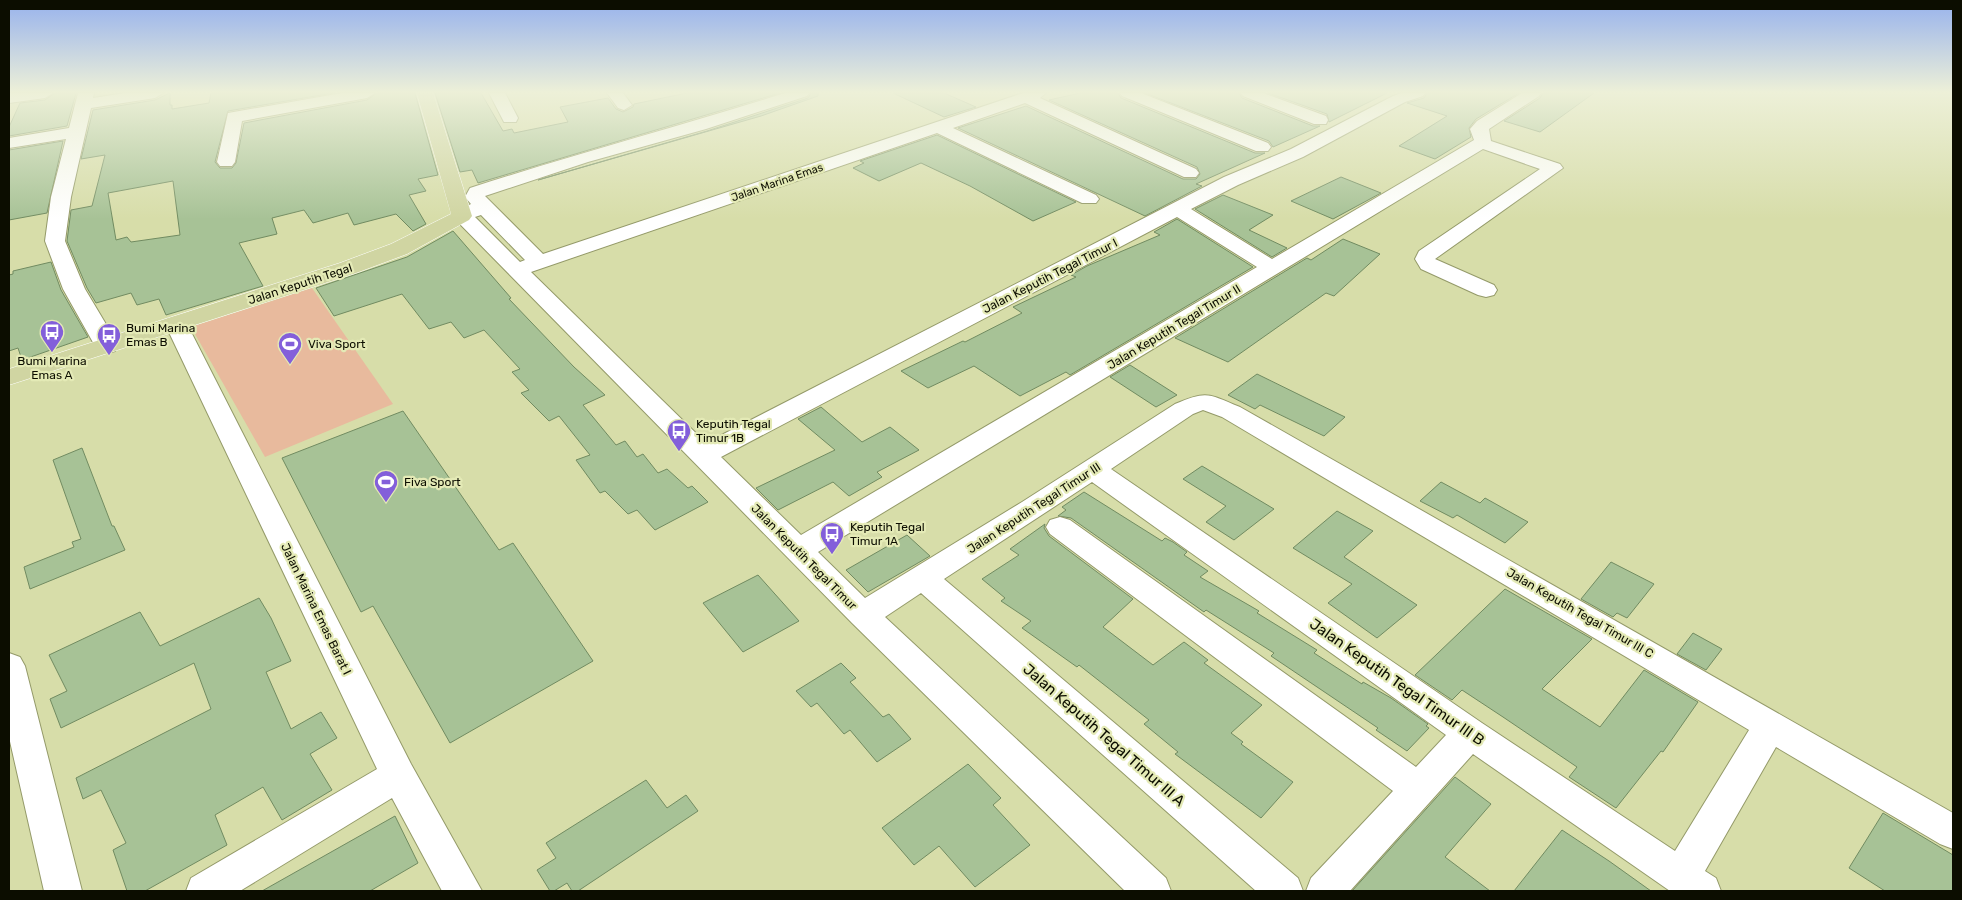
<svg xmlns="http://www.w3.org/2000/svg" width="1962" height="900" font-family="Rubik,sans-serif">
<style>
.green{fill:#e8ba9d}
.building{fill:#a7c296;stroke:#718b61;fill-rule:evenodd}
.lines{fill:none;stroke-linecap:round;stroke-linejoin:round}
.minor-casing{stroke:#949a69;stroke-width:2}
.major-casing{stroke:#fff;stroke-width:1}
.minor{fill:#fff;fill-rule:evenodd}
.major{fill:#d0d5a2;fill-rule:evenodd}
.labels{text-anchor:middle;stroke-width:4.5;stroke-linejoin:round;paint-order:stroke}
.far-street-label{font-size:11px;fill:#0c0d00;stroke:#e4eab6}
.street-label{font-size:12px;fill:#0c0d00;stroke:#e4eab6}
.poi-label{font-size:12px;fill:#0c0d00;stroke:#e4eab6;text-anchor:start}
.near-street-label{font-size:15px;fill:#0c0d00;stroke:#e4eab6}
</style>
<rect width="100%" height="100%" fill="#d7dda9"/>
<path class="green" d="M312,288L393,404L265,457L191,327Z"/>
<path class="building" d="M55,93H76L67,126L9,136V127L20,103L45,100Z
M170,93V105H172V109L209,103L211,93H333L228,111L215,162L220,168H232L236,163L244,123L367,100L377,93H415L438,175L418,179L426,191L409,195L426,224L413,231L396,214L354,225L348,213L313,223L304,210L272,218L277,234L239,243L263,286L166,315L159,299L137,305L131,293L96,303L87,288L67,241L71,210L92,206L105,155L81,159L93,110L155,100ZM173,181L180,235L131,242L127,237L116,240L108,193Z
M435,93H481L503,131L512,129L514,133L568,122L560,107L608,98L616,109L623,112L633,107L634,104L687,93H780L478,183L472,170L460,172Z
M811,93H818V96L761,116L538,180L707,131L808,98Z
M893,93H944L976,107L944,117Z
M1080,93H1118L1121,98L1255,153H1265L1196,184L1202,186L1145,216L958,128L1026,106L1183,179H1196L1200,174L1197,167L1049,100Z
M1145,93H1239L1242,98L1313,126H1320L1273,147L1269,141Z
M1268,93H1387L1329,122L1327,114Z
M1427,93H1519L1476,119L1469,128L1471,137L1435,159L1399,146L1447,116L1407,103L1424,98Z
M1543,93H1594L1540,132L1504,121L1540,98Z
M937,135L1076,202L1033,221L970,186L921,163L879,181L853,168L864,163L860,161Z
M63,141L47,213L9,220V150Z
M1341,177L1381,193L1333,219L1291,201Z
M1223,195L1273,215L1249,230L1287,248L1272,257L1195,209Z
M1177,219L1253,267L1070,375L1066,372L1020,396L974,366L928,388L901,371L963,341L965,342L1022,313L1013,307L1076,277L1071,275L1087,266L1160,235L1154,232Z
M453,231L511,298L509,299L574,367L605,395L583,405L616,445L625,441L637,457L643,454L658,473L667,469L688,488L692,486L708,502L655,530L637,510L628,514L605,491L600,493L576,460L590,455L559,416L549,421L521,393L529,390L512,372L520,369L484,330L464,338L451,322L429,329L402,294L334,316L316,288L407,257Z
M1343,239L1380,254L1334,296L1326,293L1228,362L1175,338L1307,258L1311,260Z
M51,262L61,290L88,337L22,360L18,348L9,351V275L13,274V271Z
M1130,365L1177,395L1156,407L1110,377Z
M1257,374L1310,400L1345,417L1324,436L1260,405L1255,409L1228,395Z
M821,407L862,442L890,427L919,450L877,472L882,477L849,496L833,482L778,510L756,488L835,450L798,419Z
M403,411L499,550L513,543L593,661L450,743L373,606L361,612L282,458Z
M82,448L112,526H114L125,550L30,589L24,567L74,547L72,542L81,539L53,460Z
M1202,466L1274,509L1234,540L1206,522L1226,506L1183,479Z
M1441,482L1480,503L1485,498L1528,522L1505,543L1457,515L1453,518L1420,501Z
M1084,492L1162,541L1165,538L1173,542L1187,552L1184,555L1208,571L1200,577L1259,611L1257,613L1317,650L1314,653L1362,684L1363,682L1391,698L1428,724L1426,726L1429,728L1407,751L1376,730L1378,728L1271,656L1274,653L1206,610L1204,612L1071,518L1058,516L1066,510L1062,507Z
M1337,511L1373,531L1344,557L1417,605L1377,638L1328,603L1352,584L1293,548Z
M1045,524L1044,528L1049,536L1133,599L1103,627L1153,665L1184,642L1208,660L1204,663L1262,705L1231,733L1243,742L1241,744L1293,782L1261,818L1175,754L1178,752L1144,724L1149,720L1079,665L1077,667L1022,628L1031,621L1001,601L1005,598L982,579L1019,555L1010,549Z
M907,535L930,556L868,592L846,570Z
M1611,562L1654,584L1627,618L1617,613L1613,617L1581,599Z
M758,575L799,621L743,652L703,603Z
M1505,589L1592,639L1542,689L1600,727L1644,670L1698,702L1663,752L1661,751L1616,808L1569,777L1577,767L1503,717L1462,690L1452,700L1415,675Z
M259,598L271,618L291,661L266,672L291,729L321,712L337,738L310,754L332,790L282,820L263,787L215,815L227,845L145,891H127L113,850L126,843L101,790L83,799L76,778L211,709L194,663L61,728L50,699L67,691L49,655L140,612L160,646Z
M1693,633L1722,649L1706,670L1677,654Z
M841,663L856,678L850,682L883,717L889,714L911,739L877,762L850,730L844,734L817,703L811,707L796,691Z
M968,764L1001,798L993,805L1030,845L975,887L939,846L914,865L882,828Z
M1455,777L1491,804L1445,857L1490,891H1352Z
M646,780L667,808L686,795L698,811L578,891H572L567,883L554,891H550L537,870L556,858L546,843Z
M1883,813L1953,855V891H1885L1849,868Z
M395,816L418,863L370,891H262Z
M1562,830L1609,861L1651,891H1514Z"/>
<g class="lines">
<g class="minor-casing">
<path id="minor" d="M9,93H53L45,98L9,103Z
M78,93H94L93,98L125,93H163L155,98L91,108L71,197L65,241L85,289L119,346L115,351L107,353L99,351L95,346L63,289L45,241L51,197L66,139L9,148V138L69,128Z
M342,93H375L367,98L242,121L235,162L232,166H220L217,162L228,113Z
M489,93H505L518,118L516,122H504Z
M607,93H623L632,105L624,110L618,108Z
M785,93H809L807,96L706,129L588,162L485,196L543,254L1023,93H1046L1040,98L1196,169L1199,173L1196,177H1184L1025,103L953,128L1096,195L1099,199L1096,203H1082L937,133L531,272L706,443L1224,177L1291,149L1393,96L1402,93H1425L1423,96L1405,102L1303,157L1238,185L1191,209L1272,259L1474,140L1470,129L1477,121L1522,93H1541L1539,96L1489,129L1491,141L1560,164L1563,168L1435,259L1494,285L1497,290L1494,295L1486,297L1478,295L1421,269L1415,259L1419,251L1540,169L1483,149L818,552L865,598L1022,502L1175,404C1208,390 1208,394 1240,407L1953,813V849L1940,844L1776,747L1705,871L1716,878L1721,891H1670L1473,754L1350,891H1306L1311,878L1393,791L1050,534L1046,527L1050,520L1060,517L1070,520L1416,767L1446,735L1092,482L944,579L1298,878L1303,891H1256L921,593L885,617L1166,878L1171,891H1125L852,623L452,216L455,212L471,204L465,197L470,188C575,154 681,126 785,93ZM481,215L525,260L520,262L475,217ZM1177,217L1257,267L801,535L721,457ZM1203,410L1222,417L1749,730L1675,851L1482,723L1111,469L1193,414Z
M1120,93H1141L1268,143L1271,147L1268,151H1256L1122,96Z
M1241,93H1263L1326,116L1328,120L1326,124H1314L1243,96Z
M176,317L184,319L187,324L411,764L482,891H442L392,798L240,891H186L191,878L377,769L165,324L168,319Z
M9,653L20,657L25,666L82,891H44L9,737Z"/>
</g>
<g class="major-casing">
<path id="major" d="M417,93H433L472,216L469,220L407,254L356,273L9,385V369L340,263L391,244L451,214Z"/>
</g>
<use href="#minor" class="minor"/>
<use href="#major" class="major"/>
</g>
<linearGradient id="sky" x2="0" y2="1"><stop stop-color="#97b2ed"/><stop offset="0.42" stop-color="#edf0d8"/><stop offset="1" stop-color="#edf0d8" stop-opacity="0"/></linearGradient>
<rect width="1962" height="219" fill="url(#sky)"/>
<defs>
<g id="bus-pin" transform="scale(1.25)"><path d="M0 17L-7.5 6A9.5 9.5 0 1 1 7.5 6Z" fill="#835fda" stroke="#e4eab6"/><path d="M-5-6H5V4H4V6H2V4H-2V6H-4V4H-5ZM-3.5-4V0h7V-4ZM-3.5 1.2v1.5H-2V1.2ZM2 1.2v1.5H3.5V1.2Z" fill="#fff"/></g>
<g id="stadium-pin" transform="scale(1.25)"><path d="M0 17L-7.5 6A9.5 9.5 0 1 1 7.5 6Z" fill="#835fda" stroke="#e4eab6"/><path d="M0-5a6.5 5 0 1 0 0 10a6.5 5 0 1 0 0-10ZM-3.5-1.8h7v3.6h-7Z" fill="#fff"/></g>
</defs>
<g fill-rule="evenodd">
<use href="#bus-pin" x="52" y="332"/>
<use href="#bus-pin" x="109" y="335"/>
<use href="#stadium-pin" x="290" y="344"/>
<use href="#bus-pin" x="679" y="431"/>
<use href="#stadium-pin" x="386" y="482"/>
<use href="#bus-pin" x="832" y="534"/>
</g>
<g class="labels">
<g class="far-street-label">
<text transform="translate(777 182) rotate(-19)" y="4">Jalan Marina Emas</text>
</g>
<g class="street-label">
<text transform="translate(1050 276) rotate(-27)" y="4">Jalan Keputih Tegal Timur I</text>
<text transform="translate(300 284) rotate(-18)" y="4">Jalan Keputih Tegal</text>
<text transform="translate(1174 327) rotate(-31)" y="4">Jalan Keputih Tegal Timur II</text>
<text transform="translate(1034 508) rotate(-33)" y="4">Jalan Keputih Tegal Timur III</text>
<text transform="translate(804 557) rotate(45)" y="4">Jalan Keputih Tegal Timur</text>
<text transform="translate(316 609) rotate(64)" y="4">Jalan Marina Emas Barat I</text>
<text transform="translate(1580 613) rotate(30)" y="4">Jalan Keputih Tegal Timur III C</text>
</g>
<g class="poi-label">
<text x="126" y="332">Bumi Marina<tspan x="126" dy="14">Emas B</tspan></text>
<text x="308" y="348">Viva Sport</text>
<text x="52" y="365" text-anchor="middle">Bumi Marina<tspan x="52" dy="14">Emas A</tspan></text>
<text x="696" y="428">Keputih Tegal<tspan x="696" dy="14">Timur 1B</tspan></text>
<text x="404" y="486">Fiva Sport</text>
<text x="850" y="531">Keputih Tegal<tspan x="850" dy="14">Timur 1A</tspan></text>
</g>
<g class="near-street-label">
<text transform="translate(1397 682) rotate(35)" y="5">Jalan Keputih Tegal Timur III B</text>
<text transform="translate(1104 735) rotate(41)" y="5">Jalan Keputih Tegal Timur III A</text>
</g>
</g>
<rect width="1962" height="900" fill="none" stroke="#0c0d00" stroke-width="20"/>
</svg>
